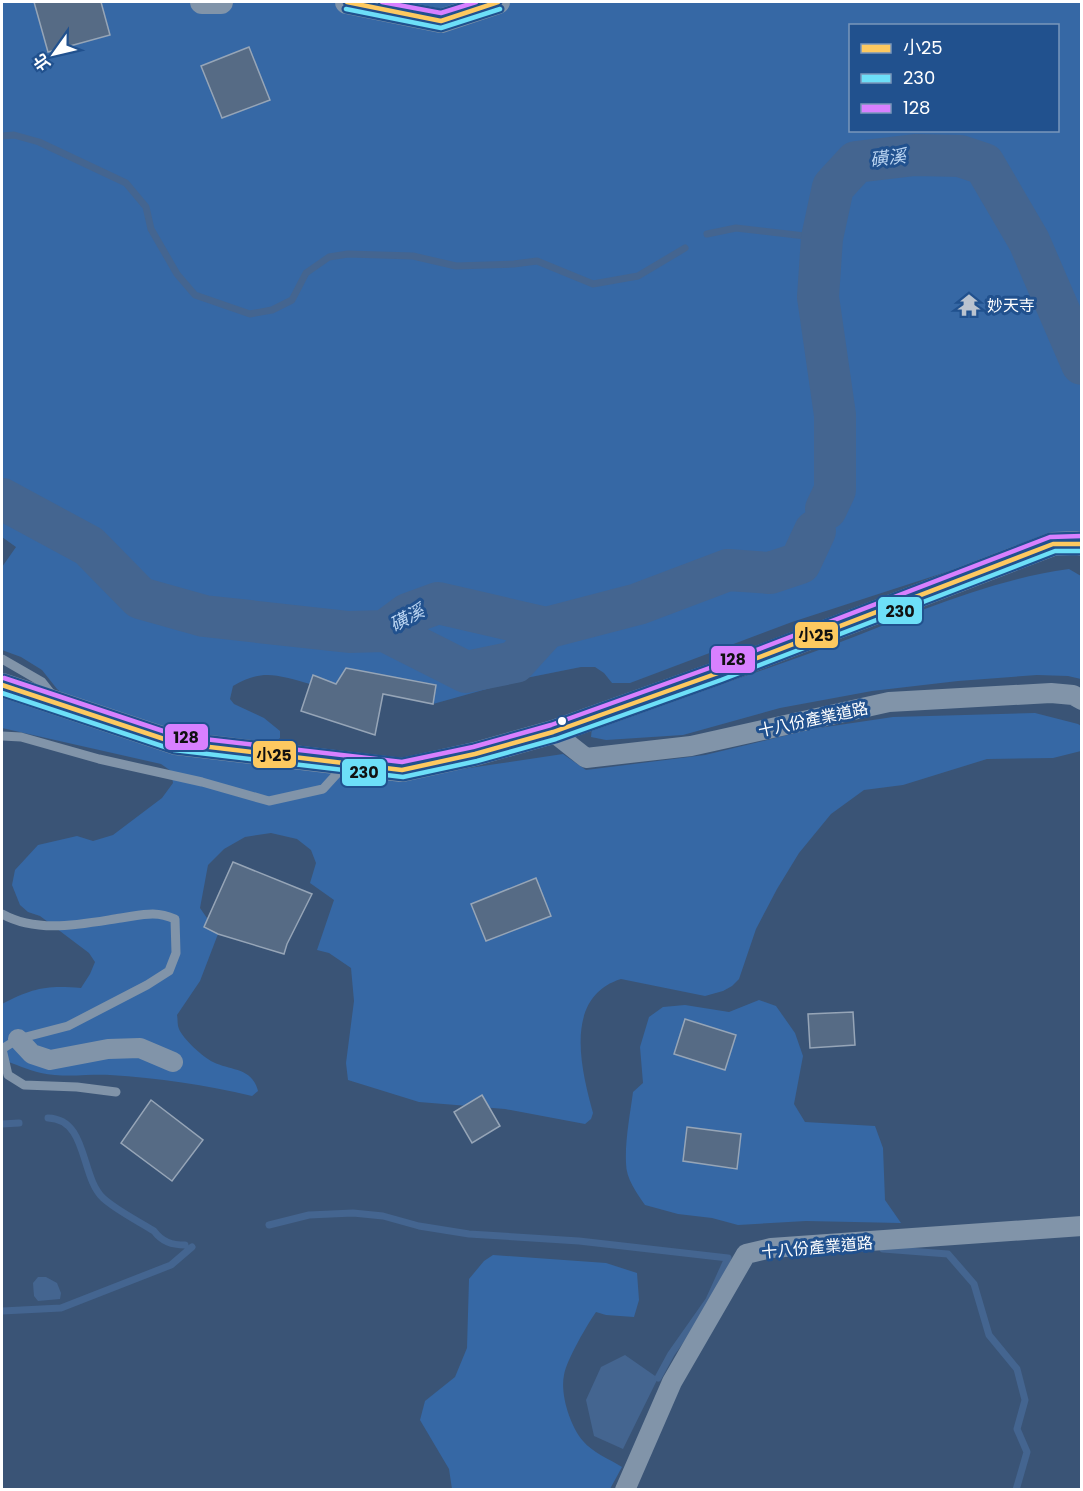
<svg xmlns="http://www.w3.org/2000/svg" width="1083" height="1491" font-family="Poppins,'Noto Sans TC',sans-serif">
<style>
.green{fill:#3668a5;fill-rule:evenodd}
.water{fill:#446590}
.lines{fill:none;stroke-linecap:round;stroke-linejoin:round}
.stream{stroke:#446590;stroke-width:7}
.river{stroke:#446590;stroke-width:42}
.building{fill:#566b85;stroke:#96a5b7;stroke-width:1.5}
.service{stroke:#8194a9;stroke-width:9}
.minor{stroke:#8194a9;stroke-width:20}
.tertiary{stroke:#8194a9;stroke-width:24}
.bus-1-casing{stroke:#21518e;stroke-width:9}
.bus-2-casing{stroke:#21518e;stroke-width:9}
.bus-3-casing{stroke:#21518e;stroke-width:9}
.bus-1{stroke:#fdc960;stroke-width:4.5}
.bus-2{stroke:#6ddff8;stroke-width:4.5}
.bus-3{stroke:#d880ff;stroke-width:4.5}
.bus-dot{fill:#fff;stroke:#21518e;stroke-width:2}
.labels{text-anchor:middle;stroke-width:6;stroke-linejoin:round;paint-order:stroke}
.poi-label{font-size:16px;fill:#fff;stroke:#21518e;text-anchor:start}
.street-label{font-size:16px;fill:#fff;stroke:#21518e}
.water-label{font-size:18px;font-style:italic;fill:#bcd6f3;stroke:#21518e}
.line-badge{stroke:#21518e;stroke-width:2}
.pale-badge-label{font-size:16px;text-anchor:middle;font-weight:bold;fill:#111}
</style>
<rect width="100%" height="100%" fill="#3a5476"/>
<path class="green" d="M2,2H1081V537L1067,533L792,622L630,683H612L604,673L595,667H581L526,678L433,704L436,685L347,669L336,684L313,675L310,684C279,676 263,668 233,686L230,699L234,704L264,718L280,731V738L272,744L191,733L128,721L75,703L57,689L42,670L21,657L2,650V567L16,547L2,537ZM850,26H1058V130H850Z
M1069,569L1081,576V679L1068,676L1037,675L958,681L872,691L780,708L683,735L606,740L591,737L592,727C672,701 751,675 830,646C910,616 983,581 1069,569Z
M2,694L369,783L563,754L586,770L705,755L812,729L893,717L1035,713L1078,724L1081,726V751L1053,758L987,759L903,785L864,790L831,814L799,853L777,889L756,929L739,979L732,986L723,991L705,996L621,979C563,997 581,1069 593,1113L591,1119L585,1124L505,1109L419,1102L348,1080L346,1063L354,1001L351,968L329,953L317,950L334,900L310,883L316,863L311,850L297,839L271,833L245,837L224,849L208,865L200,908L218,934L200,981L177,1015C178,1019 177,1025 179,1029C183,1039 203,1057 213,1062C231,1071 252,1067 258,1091L252,1096C206,1085 158,1078 110,1075C88,1074 63,1078 41,1073C28,1070 14,1064 2,1059V1004C33,988 46,985 81,988L90,974L95,962L89,953L40,916L28,912L20,905L12,885L15,870L38,845L77,836L93,841L113,835L162,798L173,783L171,771L161,764L2,728Z
M759,1000L776,1006L795,1033L803,1056L794,1104L805,1122L875,1126L883,1148L885,1200L901,1223L806,1221L738,1225L712,1218L678,1214L645,1205C637,1193 626,1179 626,1163C625,1140 630,1115 633,1092L643,1083L640,1047L649,1017L663,1007L685,1005L729,1012Z
M493,1255L606,1263L637,1273L639,1300L634,1317L606,1315L596,1312C587,1325 567,1359 564,1375C560,1394 570,1426 583,1441C592,1452 609,1459 622,1467L610,1489H452L449,1469L420,1420L425,1401L455,1377L467,1348L469,1279L484,1261Z"/>
<path class="water" d="M38,1277H46L57,1283L61,1293L60,1299L38,1301L34,1296L33,1283Z
M625,1355L658,1378L623,1449L594,1436L586,1400L601,1367Z"/>
<g class="lines">
<path class="stream" d="M2,136L14,135L39,142L126,183L146,207L151,229L177,274L195,295L250,314L272,310L292,300L306,273L329,257L348,254L413,256L456,266L514,264L537,261L593,284L638,276L685,248
M707,234L736,228L822,238
M48,1118C88,1119 80,1176 103,1198C116,1210 138,1221 154,1231C162,1242 172,1245 185,1245
M2,1124L19,1123
M269,1225L309,1215L353,1213L383,1216L419,1226L469,1234L579,1241L728,1258L709,1300L671,1354L658,1378
M883,1249L948,1254L974,1284L989,1335L1017,1369L1025,1400L1017,1429L1027,1452L1016,1490
M2,1311L61,1308L171,1265L192,1247"/>
<path class="river" d="M2,499L89,546L140,598L204,616L349,632L385,631L408,614L438,603L546,628L638,604L728,570L770,573L800,563L815,531
M826,509L835,490V415L818,297L822,238L833,187L856,162L915,155L960,156L984,164L1029,241L1082,364
M385,631L466,672L515,662L546,628"/>
</g>
<path class="building" d="M34,2H101L110,35L48,52Z
M249,47L270,100L222,118L201,66Z
M346,668L436,685L433,704L383,694L375,735L301,711L313,675L336,684Z
M233,862L312,894L287,944L284,954L218,934L204,927Z
M536,878L551,916L486,941L471,904Z
M853,1012L855,1045L810,1048L808,1014Z
M685,1019L736,1035L725,1070L674,1054Z
M482,1095L500,1126L472,1143L454,1112Z
M151,1100L203,1140L172,1181L121,1143Z
M687,1127L741,1134L737,1169L683,1161Z"/>
<g class="lines">
<path class="service" d="M2,659L42,682L53,696
M2,736L21,737L99,759L202,782L269,801L323,789L344,766
M2,914C38,934 82,924 121,918C142,915 155,910 175,919L176,953L169,971L147,985L68,1026L18,1039L2,1049L8,1075L24,1085L77,1087L116,1092"/>
<path class="minor" d="M553,732L586,758L691,746L889,702L1051,693L1073,695L1082,700
M18,1039L32,1054L50,1060L108,1049L140,1048L173,1062
M625,1490L672,1382L746,1254L771,1248L1082,1226"/>
<path class="tertiary" d="M202,2H221
M347,2L441,21L498,2
M2,685L176,743L402,770L475,754L553,732L718,673L1053,544L1077,543L1082,544"/>
<g class="bus-1-casing">
<path id="bus-1" d="M347,2L441,21L498,2
M2,685L176,743L402,770L475,754L553,732L718,673L1053,544H1082"/>
</g>
<g class="bus-2-casing">
<path id="bus-2" d="M346,9L441,28L500,9
M2,693L174,750L403,777L477,761L556,739L721,680L1055,551H1081"/>
</g>
<g class="bus-3-casing">
<path id="bus-3" d="M382,2L441,13L476,2
M4,678L178,736L402,762L473,747L551,725L715,666L1050,537L1082,536"/>
</g>
<use href="#bus-1" class="bus-1"/>
<use href="#bus-2" class="bus-2"/>
<use href="#bus-3" class="bus-3"/>
</g>
<defs>
<g id="temple-bare" transform="scale(1.8)"><path d="M0-6L5-2H3V0L6.5 2.5H4V6H1.5V3h-3V6H-4V2.5H-6.5L-3 0V-2H-5Z" fill="#bac3cf" stroke="#21518e" stroke-width="2.5" paint-order="stroke"/></g>
</defs>
<g fill-rule="evenodd">
<use href="#temple-bare" x="969" y="305"/>
</g>
<circle class="bus-dot" cx="562" cy="721" r="5"/>
<g class="labels">
<g class="poi-label">
<text x="987" y="311">妙天寺</text>
</g>
<g class="street-label">
<text transform="translate(813 719) rotate(-12)" y="6">十八份產業道路</text>
<text transform="translate(817 1247) rotate(-5)" y="6">十八份產業道路</text>
</g>
<g class="water-label">
<text transform="translate(888 158) rotate(-7)" y="6">磺溪</text>
<text transform="translate(407 618) rotate(-28)" y="6">磺溪</text>
</g>
</g>
<g class="line-badge">
<rect x="877" y="596" width="46" height="29" rx="6" fill="#6ddff8"/>
<rect x="794" y="621" width="45" height="28" rx="6" fill="#fdc960"/>
<rect x="710" y="645" width="46" height="29" rx="6" fill="#d880ff"/>
<rect x="164" y="723" width="45" height="28" rx="6" fill="#d880ff"/>
<rect x="252" y="740" width="45" height="29" rx="6" fill="#fdc960"/>
<rect x="341" y="758" width="46" height="29" rx="6" fill="#6ddff8"/>
</g>
<g class="pale-badge-label">
<text x="900" y="617">230</text>
<text x="816" y="641">小25</text>
<text x="733" y="665">128</text>
<text x="186" y="743">128</text>
<text x="274" y="761">小25</text>
<text x="364" y="778">230</text>
</g>
<rect width="1083" height="1491" fill="none" stroke="#ffffff" stroke-width="6"/>
<rect x="849" y="24" width="210" height="108" fill="#21518e" stroke="#7a97bb" stroke-width="1.5"/>
<rect x="861" y="44" width="30" height="9" fill="#fdc960" stroke="#7a97bb" stroke-width="1.5"/>
<text x="903" y="54" font-size="18" fill="#ffffff">小25</text>
<rect x="861" y="74" width="30" height="9" fill="#6ddff8" stroke="#7a97bb" stroke-width="1.5"/>
<text x="903" y="84" font-size="18" fill="#ffffff">230</text>
<rect x="861" y="104" width="30" height="9" fill="#d880ff" stroke="#7a97bb" stroke-width="1.5"/>
<text x="903" y="114" font-size="18" fill="#ffffff">128</text>
<g transform="translate(54 54) rotate(236)" stroke="#21518e" stroke-width="4.5" paint-order="stroke">
<path d="M0-4.5L10 22L0 15L-10 22Z" fill="#ffffff"/>
<text y="-9" font-size="16" font-weight="bold" text-anchor="middle" fill="#ffffff">北</text>
</g>
</svg>
